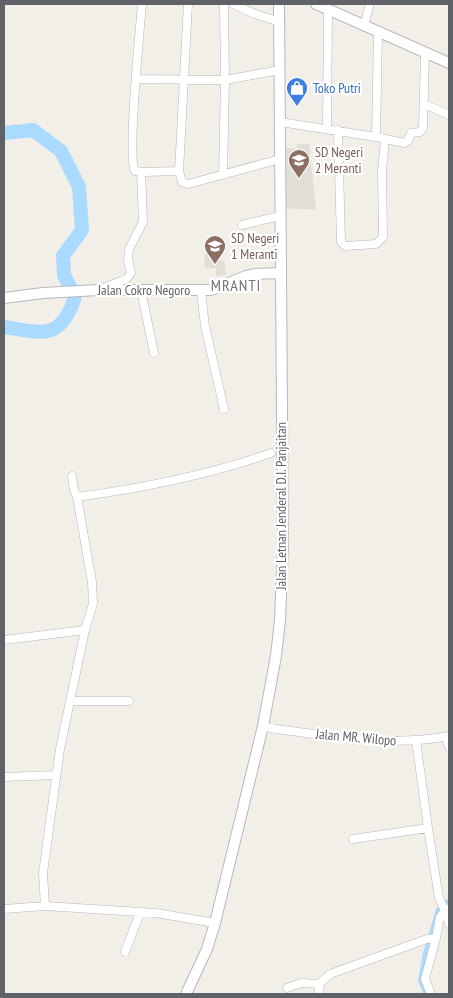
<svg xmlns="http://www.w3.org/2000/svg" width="453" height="998" font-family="'PT Sans Narrow',sans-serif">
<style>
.education{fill:#e1ded6}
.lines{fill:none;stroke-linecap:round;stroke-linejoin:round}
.canal{stroke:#aadaff;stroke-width:8}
.river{stroke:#aadaff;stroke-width:14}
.minor-casing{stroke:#b5b8bc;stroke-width:9}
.tertiary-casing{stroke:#b5b8bc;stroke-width:12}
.minor{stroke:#fff;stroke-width:8}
.tertiary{stroke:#fff;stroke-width:10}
.labels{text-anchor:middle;stroke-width:4.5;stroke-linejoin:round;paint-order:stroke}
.shop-label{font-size:14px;fill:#366cbe;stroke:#fff;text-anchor:start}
.education-label{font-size:14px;fill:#785e54;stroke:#fff;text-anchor:start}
.street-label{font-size:14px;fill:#5f6368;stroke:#fff}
.quarter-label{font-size:16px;letter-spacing:1px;fill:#70757a;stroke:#fff}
</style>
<rect width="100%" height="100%" fill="#f1efe8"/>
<path class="education" d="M297,144H309L316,210L283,208L286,148L297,149Z
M204,254H209V260L224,261L226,275L216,276V268H205Z"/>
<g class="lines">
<path class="canal" d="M427,992L422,980L427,954L440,910L449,903"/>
<path class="river" d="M4,133L33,130L61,151L79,187L82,230L63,256L64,275L75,297C61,341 42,333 4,327"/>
<g class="minor-casing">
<path id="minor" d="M142,4C140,28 127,158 135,171L145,172L179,171L182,182L188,184L280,159
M233,4L255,14L280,22
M364,25L370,4
M136,79L225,80L280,70
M424,104L449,115
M280,122L376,137L404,143L408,141L411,133L420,132L423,128L425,53
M327,128L328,9
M338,130L341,242L345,246L376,244L383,237L382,172L385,139
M376,137L378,31
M179,171L188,4
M223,175L225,80L224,4
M242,225L280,216
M101,289L126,279L131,273L128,260L129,249L143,222L141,172
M141,290L154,353
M201,291L205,326L224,409
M72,476L74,490L77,497
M4,640L85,630
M70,701H129
M263,726L275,729C333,736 391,747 449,736
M446,737L449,748
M416,740L428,828L439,898L445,911L440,917L436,938L425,979L431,994
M4,777L56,775
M353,839L428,828
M45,906L43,873L60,749L85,630L93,604L92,582L77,497C143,488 209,475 271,453
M4,909L45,906L156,913L215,923
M447,909L445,911L449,924
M125,952L140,913
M287,988L301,983L320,984
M319,994V984L330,974L427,939L436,938"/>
</g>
<g class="tertiary-casing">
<path id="tertiary" d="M316,4L449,63
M4,298L43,293L99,290H211L246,276L254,274L281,273
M186,994L207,949L215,923L263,726L276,656L280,620L283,546L279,4"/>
</g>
<use href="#minor" class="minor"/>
<use href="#tertiary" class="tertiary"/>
</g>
<defs>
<g id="shop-pin" transform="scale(1.125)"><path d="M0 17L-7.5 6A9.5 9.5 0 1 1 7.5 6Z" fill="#3f7fe0" stroke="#fff"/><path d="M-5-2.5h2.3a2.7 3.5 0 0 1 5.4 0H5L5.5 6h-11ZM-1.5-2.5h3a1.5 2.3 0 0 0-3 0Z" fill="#fff"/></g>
<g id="school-pin" transform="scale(1.125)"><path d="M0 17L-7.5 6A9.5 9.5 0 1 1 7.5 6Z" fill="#8d6e63" stroke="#fff"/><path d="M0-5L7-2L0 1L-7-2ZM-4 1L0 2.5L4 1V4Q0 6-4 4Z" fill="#fff"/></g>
</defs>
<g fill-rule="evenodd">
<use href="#shop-pin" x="297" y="88"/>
<use href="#school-pin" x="299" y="160"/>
<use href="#school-pin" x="215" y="246"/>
</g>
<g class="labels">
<g class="shop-label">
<text x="313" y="93">Toko Putri</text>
</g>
<g class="education-label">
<text x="315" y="157">SD Negeri<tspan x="315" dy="16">2 Meranti</tspan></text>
<text x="231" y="243">SD Negeri<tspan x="231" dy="16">1 Meranti</tspan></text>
</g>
<g class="street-label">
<text x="144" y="295">Jalan Cokro Negoro</text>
<text transform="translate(281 506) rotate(-90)" y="5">Jalan Letnan Jenderal D.I. Panjaitan</text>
<text transform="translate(356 737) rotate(5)" y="5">Jalan MR. Wilopo</text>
</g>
<g class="quarter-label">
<text x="236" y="291">MRANTI</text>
</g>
</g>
<rect width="453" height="998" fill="none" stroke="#5f6368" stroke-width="10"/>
</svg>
